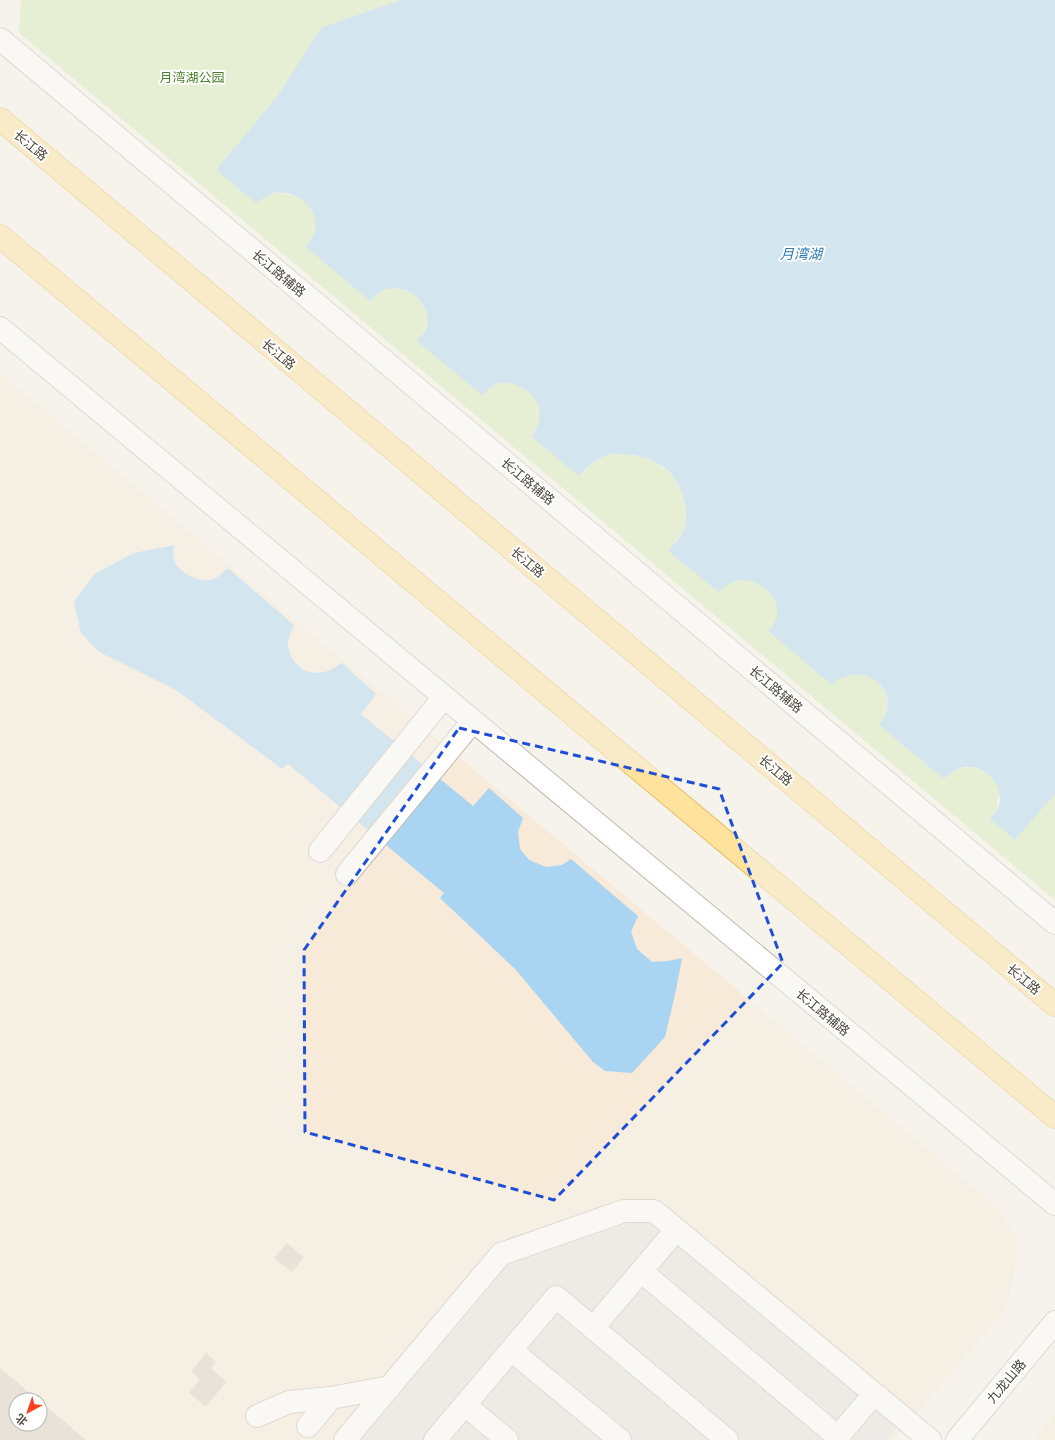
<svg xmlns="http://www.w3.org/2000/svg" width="1055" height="1440" font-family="'DejaVu Sans','Noto Sans SC',sans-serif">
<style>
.commercial{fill:#f7ead8;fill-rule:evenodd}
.green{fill:#d2eab5}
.parking{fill:#e5e3e0}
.water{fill:#a9d4f2}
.building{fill:#d8cfc1}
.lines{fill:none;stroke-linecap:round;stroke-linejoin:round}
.minor-casing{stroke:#c2bbae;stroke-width:24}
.major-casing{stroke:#e6c16a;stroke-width:24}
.minor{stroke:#fff;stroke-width:22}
.major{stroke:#ffe39c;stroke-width:22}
.marked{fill:none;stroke:#1d4ed8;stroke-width:3;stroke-dasharray:8 5;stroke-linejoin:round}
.labels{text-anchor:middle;stroke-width:4;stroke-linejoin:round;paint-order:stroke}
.park-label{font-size:13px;fill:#4a7f2a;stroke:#fff}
.street-label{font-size:13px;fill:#4b4439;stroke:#fff}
.water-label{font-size:14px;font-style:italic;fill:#2e7ab2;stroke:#fff}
</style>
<rect width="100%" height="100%" fill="#f6f3ec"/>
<path class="commercial" d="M0,373L999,1209L1016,1238L1014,1276L1006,1309L894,1440H0ZM16,1400H40V1424H16Z
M1055,1414V1440H1033Z"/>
<path class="green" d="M21,0H401L322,27L276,98L267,195C285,189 313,198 316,219C316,225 315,230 314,235L370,301C374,297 378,292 384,290C400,284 424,295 427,312C428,319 426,325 425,331L482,395C486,392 490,387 494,385C513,376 536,390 540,410C541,416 540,422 538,428L579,476C588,467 596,459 608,455C615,453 623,454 630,455C641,456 655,460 664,468C680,480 690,506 685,526C682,536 674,543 669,552L728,583C732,582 736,580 740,580C759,578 780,595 777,615C776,621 771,627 768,632L840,678C849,675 858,673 867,676C889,684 893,708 879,725L944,779C947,777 950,773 953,771C968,763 991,769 998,786C1001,794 996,803 998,810C1001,820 1009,830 1014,840L1055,794V900L19,33Z"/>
<path class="parking" d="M625,1221L656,1224L897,1428L887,1440H361L511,1261Z"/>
<path class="water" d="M401,0H1055V794L1015,840L990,819C992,816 996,812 998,809C1006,787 987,765 965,767C956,768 950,774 944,779L879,725C906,692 864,657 832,685L768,631C772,627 776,621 777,615C780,596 759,579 741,580C731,581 725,586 719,592L668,551C675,544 682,536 685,526C690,506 680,480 664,467C655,461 643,457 633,455C625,455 615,452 608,455C596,459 587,467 579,476L532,437C545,418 542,398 521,387C512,382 504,381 494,385C490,387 486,392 482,395L417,341C420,338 423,335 425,331C436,307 409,281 384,290C378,292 374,297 370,301L306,247C308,243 313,239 314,234C322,211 298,189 275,193C268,194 262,199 256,203L216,170L276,98L322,27Z
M175,545C174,547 173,551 173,554C174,571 198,584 213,579C218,578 223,572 228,568L294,625C292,629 290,633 289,637C284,654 299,673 317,673C326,673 334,668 342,663L376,694L361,714L473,806L489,788L523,818L518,832L520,849L529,860L546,867L562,865L571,859L638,916L631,932L637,949L652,962L668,961L682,958L676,990L665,1037L632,1073L605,1071L593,1062L516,970L440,898L444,893L288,764L282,769L176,690L99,652L81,633L74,602L94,574L134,553Z"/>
<path class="building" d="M287,1243L304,1257L292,1272L274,1258Z
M206,1353L216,1362L211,1368L226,1382L206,1407L189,1393L200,1379L191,1372Z
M0,1368L38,1400H16V1424H40V1401L86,1440H0Z"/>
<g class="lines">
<g class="minor-casing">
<path id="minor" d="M0,39L1055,923
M0,328L1055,1204
M320,851L444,697
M347,874L473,721
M641,1271L838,1437
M593,1328L676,1230
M511,1350L620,1440
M465,1405L507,1440
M257,1416L289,1402L331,1398
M308,1426L331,1398L390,1387
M345,1440L501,1254L624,1211H654L930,1440
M435,1440L556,1297L727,1440
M835,1440L874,1394
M957,1440L1055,1322"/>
</g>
<g class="major-casing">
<path id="major" d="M0,119L1055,1005
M0,236L1055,1117"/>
</g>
<use href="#minor" class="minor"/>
<use href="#major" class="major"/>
</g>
<path d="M0 0H1055V1440H0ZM459,728L719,789L783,963L554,1200L305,1132L304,950Z" fill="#f6f3ec" fill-opacity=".55" fill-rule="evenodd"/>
<path class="marked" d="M459,728L719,789L783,963L554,1200L305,1132L304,950Z"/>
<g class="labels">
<g class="park-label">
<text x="192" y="82">月湾湖公园</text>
</g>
<g class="street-label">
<text transform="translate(31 145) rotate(40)" y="5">长江路</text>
<text transform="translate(279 273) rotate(40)" y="5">长江路辅路</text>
<text transform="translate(279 354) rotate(40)" y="5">长江路</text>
<text transform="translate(528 481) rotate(40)" y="5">长江路辅路</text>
<text transform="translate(528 562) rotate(40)" y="5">长江路</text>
<text transform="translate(776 689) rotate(40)" y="5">长江路辅路</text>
<text transform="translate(776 770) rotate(40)" y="5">长江路</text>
<text transform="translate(1024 979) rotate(40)" y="5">长江路</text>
<text transform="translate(823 1012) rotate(40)" y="5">长江路辅路</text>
<text transform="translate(1006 1381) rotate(-50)" y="5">九龙山路</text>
</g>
<g class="water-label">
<text x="801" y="259">月湾湖</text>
</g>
</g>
<g transform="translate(28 1412) rotate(220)"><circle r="19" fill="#ffffff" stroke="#b7b4b0"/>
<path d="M0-3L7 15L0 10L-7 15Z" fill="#fc3f1d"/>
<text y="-6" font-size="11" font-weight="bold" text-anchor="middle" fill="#4b4439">北</text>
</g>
</svg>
